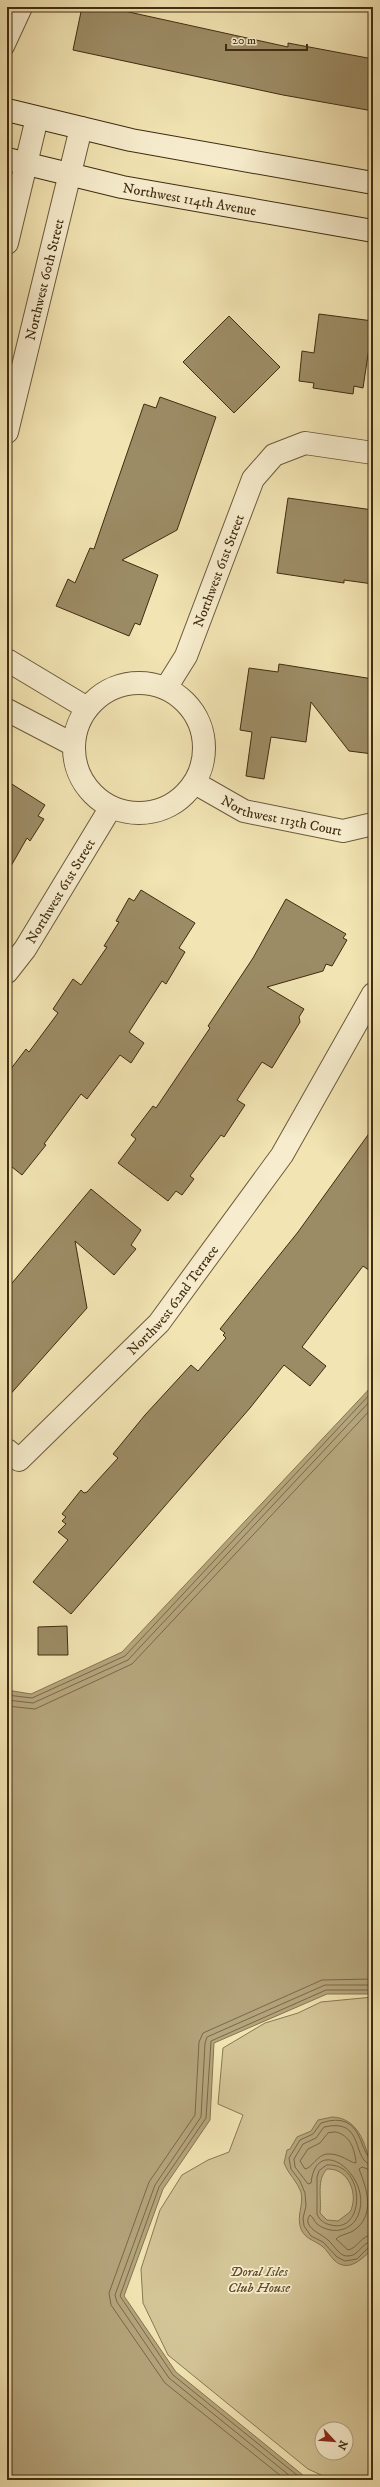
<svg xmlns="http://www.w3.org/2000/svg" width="380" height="2487" font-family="'IM FELL DW Pica',serif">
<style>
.green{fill:#d4c597;stroke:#8a7854;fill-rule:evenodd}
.water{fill:#b5a57c;stroke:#867551;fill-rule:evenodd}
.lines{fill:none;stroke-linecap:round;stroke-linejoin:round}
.shore{stroke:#7a6846;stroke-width:1}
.building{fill:#9c8c65;stroke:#3f2c11}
.lane-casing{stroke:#6c5a3a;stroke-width:15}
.street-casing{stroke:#6c5a3a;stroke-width:24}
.secondary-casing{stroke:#3f2c11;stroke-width:24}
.lane{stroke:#f7edce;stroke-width:13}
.street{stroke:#f7edce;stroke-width:22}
.secondary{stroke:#f7edce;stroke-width:22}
.labels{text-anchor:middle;stroke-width:3.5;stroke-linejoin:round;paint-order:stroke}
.street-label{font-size:14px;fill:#3f2c11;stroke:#f7edce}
.park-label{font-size:14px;font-style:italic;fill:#5d4b2c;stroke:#f7edce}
</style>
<rect width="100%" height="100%" fill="#f2e4b3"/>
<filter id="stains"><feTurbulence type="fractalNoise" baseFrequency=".005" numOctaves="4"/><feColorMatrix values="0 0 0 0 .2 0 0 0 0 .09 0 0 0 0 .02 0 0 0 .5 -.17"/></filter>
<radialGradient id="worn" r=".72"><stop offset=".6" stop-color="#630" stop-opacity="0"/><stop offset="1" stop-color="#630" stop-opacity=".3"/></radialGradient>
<path class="green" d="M373,1997V2480H332L308,2469L168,2355L143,2303L141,2269L160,2210L182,2175L208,2160L229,2152L243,2115L218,2104L223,2048L265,2023L298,2013L321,2002ZM322,2429H346V2453H322Z"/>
<path class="water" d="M373,1385V1994H327L214,2043L210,2120L163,2189L124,2296L176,2372L309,2480H7V1690L31,1694L122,1652Z
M332,2117C380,2118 373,2210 373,2249C362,2258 349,2274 334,2260C330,2256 327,2250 322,2246C314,2240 305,2239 301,2229C296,2216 304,2205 301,2192C297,2181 288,2174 284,2163L287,2150L290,2149L297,2137L311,2131L318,2120ZM327,2169C349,2168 359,2195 350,2212L338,2221L327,2220L320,2213C322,2198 316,2180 327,2169Z"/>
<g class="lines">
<path class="shore" d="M7,1695L32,1698L125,1656L373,1391
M7,1700L33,1703L128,1660L373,1398
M7,1706L35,1709L132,1664L373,1407
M335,2132C350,2134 355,2150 356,2163C350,2163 341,2153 327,2154C317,2155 312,2168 305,2169L300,2161L308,2149L320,2143L328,2133Z
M373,2159C358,2158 366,2108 321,2123L313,2134L300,2140L289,2158L291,2169L300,2181L305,2193L306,2206L303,2218L304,2226L311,2236L323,2242L337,2257L345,2261L357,2259L369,2247L373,2246
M327,2165C366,2162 366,2234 331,2225C325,2224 319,2220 317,2214V2177L319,2171Z
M373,2165C350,2163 367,2117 324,2127L316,2138L303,2144L294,2159L295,2167L308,2184L311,2183C317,2128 380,2183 355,2221C345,2233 329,2233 317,2224C314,2221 313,2217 310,2215C301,2227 322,2234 328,2240C334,2245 339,2256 347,2256C359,2257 361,2242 373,2241
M373,2171L362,2167L359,2169C367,2189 376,2216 353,2231C348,2234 339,2235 336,2239L348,2250C358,2248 361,2235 373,2235
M286,2480L165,2383L111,2305L109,2293L149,2182L195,2115L199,2042L203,2033L322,1980L373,1979
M295,2480L169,2378L117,2302L115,2295L155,2185L201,2117L205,2043L207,2037L325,1985H373
M303,2480L173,2375L120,2296L159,2187L206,2118L211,2041L326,1990H373"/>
</g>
<path class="building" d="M82,7H106L288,47V43L373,59V111L283,95L73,50Z
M319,314L373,321L363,388L354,386L353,394L313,388L314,383L299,381L302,351L314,353Z
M229,316L280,367L234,413L183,362Z
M160,397L216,417L177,530L122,560L158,575L140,625L135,623L129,636L56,606L68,579L75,583L90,548L94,549L144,404L156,408Z
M288,498L373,510V584L344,580V583L277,573Z
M279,664L373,679V754L349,751L311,702L306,742L271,737L264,779L246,776L252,732L240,730L249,668L278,672Z
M7,781L45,805L38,816L44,819L30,841L27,838L7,873Z
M141,890L195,923L179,948L185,952L166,984L162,981L129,1032L144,1043L131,1063L120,1055L87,1099L81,1094L44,1144L46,1145L22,1175L7,1163V1074L26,1049L29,1052L58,1013L53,1009L73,979L81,985L107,947L104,946L119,922L116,921L129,898L134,901Z
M286,899L346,934L343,938L347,940L332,966L326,964L323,971L267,987L304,1009L299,1017L300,1022L272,1068L262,1062L237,1100L245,1105L224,1137L221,1135L190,1176L194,1179L182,1195L176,1191L168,1201L118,1163L136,1139L131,1135L153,1106L156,1108L210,1028L208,1026L253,958Z
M373,1128V1273L363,1266L302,1347L326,1366L310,1386L284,1365L250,1408L71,1614L33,1582L68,1540L58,1532L66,1524L62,1521L66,1517L62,1514L81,1490L84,1493L87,1492L118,1458L113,1454L145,1415L191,1365L198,1371L226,1338L223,1335L225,1333L220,1329L298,1232Z
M91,1189L141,1230L131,1245L136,1249L114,1275L75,1241L87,1308L7,1398V1289Z
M67,1626L68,1655H38V1627Z"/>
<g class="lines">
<g class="lane-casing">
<path id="lane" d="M7,12L20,19
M7,48L26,7"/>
</g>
<g class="street-casing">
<g id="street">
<path d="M7,243L37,118"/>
<path id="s1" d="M7,432L81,128"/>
<path d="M7,660L87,708"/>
<circle cx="139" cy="748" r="65"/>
<path id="s2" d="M166,688L186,656L253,479L274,455L305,443L373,453"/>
<path d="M7,710L74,745"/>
<path id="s3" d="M195,783L244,811L343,831L373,824"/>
<path id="s4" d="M7,972L25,949L111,807"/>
<path id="s5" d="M7,1450L19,1460L159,1323L282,1155L373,994"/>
</g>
</g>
<g class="secondary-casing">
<g id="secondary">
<path d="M7,110L131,140L373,183"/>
<path id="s6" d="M7,159L122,187L373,231"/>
</g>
</g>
<use href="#lane" class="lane"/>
<use href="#street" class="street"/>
<use href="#secondary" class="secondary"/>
</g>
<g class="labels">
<g class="street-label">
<text dy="5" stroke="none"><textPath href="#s6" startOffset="187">Northwest 114th Avenue</textPath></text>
<text dy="5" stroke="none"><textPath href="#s1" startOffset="157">Northwest 60th Street</textPath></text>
<text dy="5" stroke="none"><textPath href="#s2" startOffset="129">Northwest 61st Street</textPath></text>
<text dy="5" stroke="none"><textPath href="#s3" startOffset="94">Northwest 113th Court</textPath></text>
<text dy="5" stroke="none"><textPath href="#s4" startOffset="97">Northwest 61st Street</textPath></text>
<text dy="5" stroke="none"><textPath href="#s5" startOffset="238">Northwest 62nd Terrace</textPath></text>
</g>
<g class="park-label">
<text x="259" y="2276">Doral Isles<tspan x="259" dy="16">Club House</tspan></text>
</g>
</g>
<rect width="380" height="2487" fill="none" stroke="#f2e4b3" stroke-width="24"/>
<rect x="8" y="8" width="364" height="2471" fill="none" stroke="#3f2c11" stroke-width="2"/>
<rect x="12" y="12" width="356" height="2463" fill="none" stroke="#3f2c11"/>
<g transform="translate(334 2441) rotate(116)"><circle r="19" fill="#f7edce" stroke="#ada082"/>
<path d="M0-3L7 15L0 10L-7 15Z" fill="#8f2418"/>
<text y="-6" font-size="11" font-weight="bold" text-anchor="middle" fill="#3f2c11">N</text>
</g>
<path d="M226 44v6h81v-6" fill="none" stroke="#3f2c11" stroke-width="2"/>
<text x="232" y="44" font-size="12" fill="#3f2c11" stroke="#f7edce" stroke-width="3" paint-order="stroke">20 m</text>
<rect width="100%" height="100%" filter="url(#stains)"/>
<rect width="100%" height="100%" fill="url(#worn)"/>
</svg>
